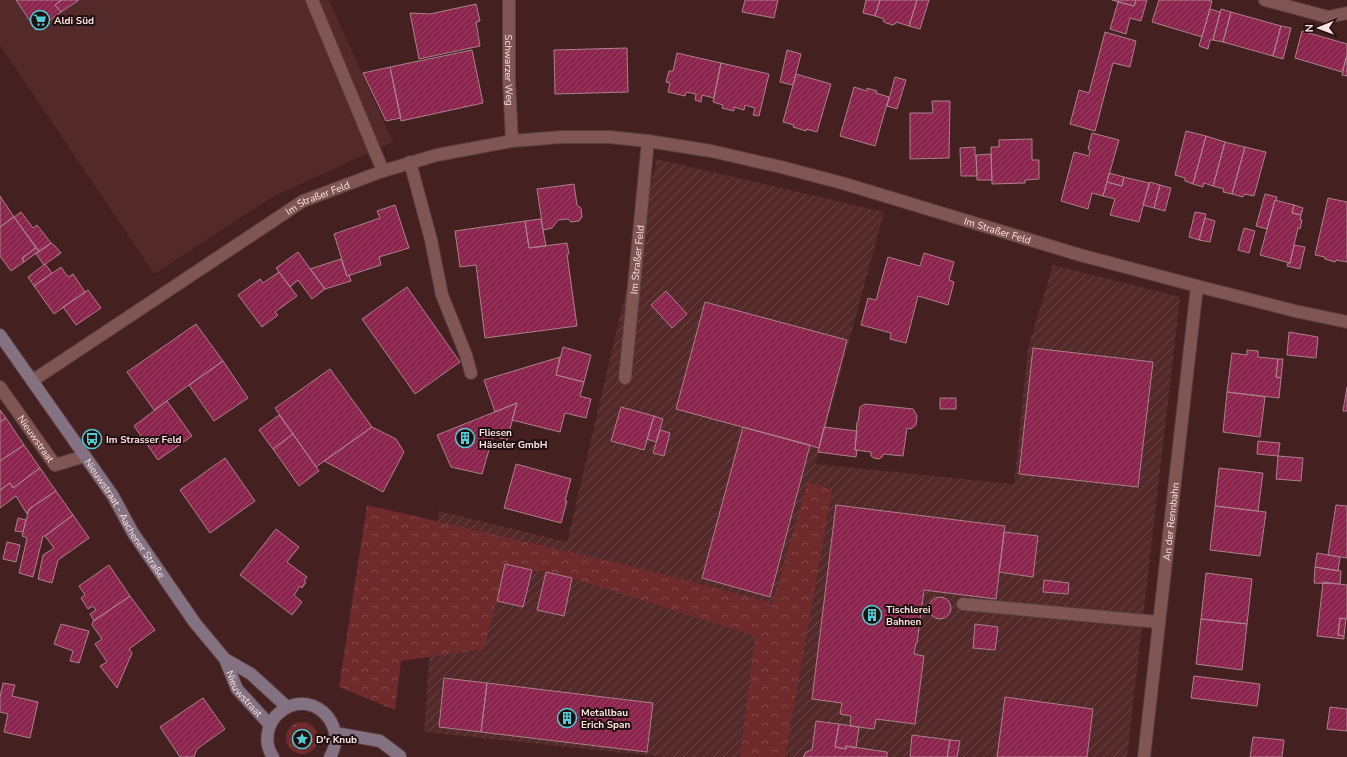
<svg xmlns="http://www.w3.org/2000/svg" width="1347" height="757" font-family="'Nunito Sans',sans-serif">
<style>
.built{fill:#532929}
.industrial{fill:url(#industrial-furrows)}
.grass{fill:url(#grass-tufts)}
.forest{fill:url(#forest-crowns)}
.building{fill:url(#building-hatch);stroke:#ab818c}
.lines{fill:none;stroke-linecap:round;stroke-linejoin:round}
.lane-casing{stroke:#5b3d3d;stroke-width:14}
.street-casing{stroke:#5b3d3d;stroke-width:14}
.secondary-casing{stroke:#5b3d3d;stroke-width:14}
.lane{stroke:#7f5654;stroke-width:12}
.street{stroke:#7f5654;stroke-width:12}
.secondary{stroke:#847282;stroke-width:12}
.labels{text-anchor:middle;stroke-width:4;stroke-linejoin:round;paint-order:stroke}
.poi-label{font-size:10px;font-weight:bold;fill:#fce3e2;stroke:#1f0f0f;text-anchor:start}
.street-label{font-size:10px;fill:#fce3e2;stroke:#1f0f0f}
</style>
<defs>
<pattern id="industrial-furrows" width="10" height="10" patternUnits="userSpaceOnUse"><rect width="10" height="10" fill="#532929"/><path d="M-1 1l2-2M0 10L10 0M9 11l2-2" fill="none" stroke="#6d4848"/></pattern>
<pattern id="grass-tufts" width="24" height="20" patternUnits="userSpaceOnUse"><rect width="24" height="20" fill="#6f2a2b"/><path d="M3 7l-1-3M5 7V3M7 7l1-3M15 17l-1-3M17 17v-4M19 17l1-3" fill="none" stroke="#844949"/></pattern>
<pattern id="forest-crowns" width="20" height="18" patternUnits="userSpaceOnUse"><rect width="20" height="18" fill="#6f2a2b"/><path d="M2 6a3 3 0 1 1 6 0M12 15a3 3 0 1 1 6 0" fill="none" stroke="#844949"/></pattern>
<pattern id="building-hatch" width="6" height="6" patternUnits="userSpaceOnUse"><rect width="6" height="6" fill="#8c254d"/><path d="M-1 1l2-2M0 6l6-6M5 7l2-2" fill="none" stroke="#9d4466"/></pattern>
</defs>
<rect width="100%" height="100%" fill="#442020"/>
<path class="built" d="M0,0H329L393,142L274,196L154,274L0,45Z"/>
<path class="industrial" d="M657,159L884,212L816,464L1014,484L1028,348L1053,265L1180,297L1127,757H663L424,732L439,511L567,542Z"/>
<path class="grass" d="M286 738a16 16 0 1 1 32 0a16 16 0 1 1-32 0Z"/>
<path class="forest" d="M808,482L832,490L785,757H740L755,636L572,578L506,564L484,649L401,661L395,710L339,687L367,505L646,570L772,603Z"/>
<path class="building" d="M16,0H62L55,5L61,12L36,30Z
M62,0H79L61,12L55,5Z
M745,0H778L774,18L742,12Z
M866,0H880L875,16L863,13Z
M880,0H917L909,26L896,22L895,24L893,25L886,23L883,21L884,19L875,16Z
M917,0H929L920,29L909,26Z
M1112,0H1136L1134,6Z
M1136,0H1147L1141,21L1130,18L1126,34L1110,29L1118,2L1134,6Z
M1159,0H1207L1212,1L1202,37L1152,22Z
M476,4L480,21L476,22L480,46L419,59L410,13L430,14Z
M1210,9L1220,12L1213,40H1210L1208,49L1199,46Z
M1221,9L1231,12L1223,42L1213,40Z
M1231,12L1281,26L1273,56L1223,42Z
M1281,26L1291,28L1283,59L1273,56Z
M1302,31L1347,44V55L1342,72L1295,58Z
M1105,32L1136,41L1130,67L1113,63L1095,131L1070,124L1079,90L1089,93Z
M627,48L628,92L555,94L554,50Z
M472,50L483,103L401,121L390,67Z
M787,50L801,54L793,85L780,82Z
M677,53L721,63L714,98L702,95L701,102L695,100L696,94L686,92L685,96L668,92L670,83L666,82L669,71H673Z
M1347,55V76L1342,75Z
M721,63L769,74L759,116L753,115L755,108L745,105L744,110L734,107V111L722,108L723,105L713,102Z
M390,67L401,118L386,121L363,73Z
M796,74L831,84L817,132L806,129V131L793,127L794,125L783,122Z
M895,77L906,80L897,109L887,106Z
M854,87L867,91V88L877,91L876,93L889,97L875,146L840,136Z
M932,101H950L949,158L910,159V113H933Z
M1186,131L1206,136L1193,184L1185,181V178L1175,175Z
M1092,133L1119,140L1103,196L1092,193L1088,209L1061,201L1074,152L1089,156L1090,150L1088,149Z
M1206,136L1225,142L1213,186L1204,183L1203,187L1193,184Z
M1032,139V160H1039V179L1025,180V183L992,184L991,147H999V140Z
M1225,142L1245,147L1232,194L1223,192L1224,189L1213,186Z
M975,147V155H976L977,176H961L960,148Z
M1245,147L1266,152L1254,196L1244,194L1243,197L1232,194Z
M991,154L992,180H977L976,155Z
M1109,173L1124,177L1122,186L1107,182Z
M1124,177L1149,183L1139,222L1110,215L1115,199L1103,196L1107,182L1122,186Z
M1150,182L1160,185L1154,208L1143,205Z
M574,184L577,205L581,208L582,217L579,221L571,222L568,219L558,220L552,228L543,230L537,189Z
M1160,185L1171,188L1165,211L1154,208Z
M1265,194L1277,197L1276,201L1275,200L1267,229L1256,226Z
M0,196L14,217L0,227Z
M1328,198L1347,202V262L1336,260L1335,262L1325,259V257L1315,255Z
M1275,200L1294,205L1292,213L1301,215L1300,220H1302L1300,229L1298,228L1290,263L1260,255Z
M395,205L409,248L379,257L381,265L347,276L334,234L380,218L377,211Z
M1294,205L1303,208L1301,215L1292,213Z
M21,212L33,228L37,225L51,243L39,251L14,217Z
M1195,212L1206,214L1199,240L1189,237Z
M14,217L36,248L22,258L24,262L11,271L0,256V227Z
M1205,218L1215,221L1210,242L1199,240Z
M541,219L546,246L529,248L525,221Z
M525,221L529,248L567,243L569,254H567L577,326L485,338L476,265L460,267L455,231Z
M1244,228L1255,231L1249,253L1238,250Z
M51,243L55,246L61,253L44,265L36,254Z
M1294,245L1305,247L1300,269L1287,266L1288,263H1290Z
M36,248L39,251L24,262L22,258Z
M298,252L325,289L312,299L298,280L290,287L276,268Z
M924,253L954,262L949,280L954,282L948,305L918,296L906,343L890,339L891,333L861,325L868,298L876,300L888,257L920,266Z
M341,259L347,276L349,275L351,281L325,289L310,269Z
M45,264L52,273L34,286L28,277Z
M61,267L68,277L73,274L85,292L54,314L34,286Z
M279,272L297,296L275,312L278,315L262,327L238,295L260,279L263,283Z
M407,287L460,362L415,394L362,319Z
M88,290L101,308L76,325L63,307Z
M666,291L687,314L672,328L651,305Z
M705,302L847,340L819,448L676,409Z
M196,324L223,361L154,410L127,372Z
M1289,332L1318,337L1316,358L1287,355Z
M563,347L591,355L584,382L556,375Z
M1033,348L1153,362L1138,487L1019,474Z
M1247,350L1258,351V357L1278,359L1276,377L1281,378L1279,398L1227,392L1232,353L1247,355Z
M560,357L556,375L584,382L580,396L591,399L586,418L565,413L560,432L512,420L517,403L495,412L484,380Z
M1278,359H1283L1281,378L1276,377Z
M223,361L248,398L214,421L189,385Z
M330,369L372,427L316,467L275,408Z
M1347,387V411H1343Z
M1227,392L1265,397L1260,437L1223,432Z
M940,398H956V409H940Z
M167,401L192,436L158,460L134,426Z
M517,403L507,440L493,436L482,474L451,467L437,435Z
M865,404L913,409L917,416L916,425L911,429L907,428L903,456L883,454L882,457L879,459L874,458L871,456V452L855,450L857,422H858L860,407Z
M621,407L654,416L644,450L611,441Z
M0,410L6,418L0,422Z
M279,415L293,434L273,449L259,430Z
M654,416L663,419L656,442L647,439Z
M6,418L24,445L0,461V422Z
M372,427L396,439L404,452L383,492L324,461Z
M743,427L810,445L770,597L702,578Z
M824,427L857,431L855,450H857L856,457L818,452Z
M660,430L670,433L664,456L653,453Z
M293,434L319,471L299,486L273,449Z
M1258,441L1280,443L1278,456L1257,454Z
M24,445L40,468L13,488L10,483L0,490V461Z
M1278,456L1303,458L1301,481L1276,479Z
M225,458L255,501L210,533L180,490Z
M516,464L571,479L565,501H567L561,523L504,508Z
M40,468L56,491L29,509L27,514L16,496L0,508V490L10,483L13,488Z
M1219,468L1263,473L1258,511L1215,506Z
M56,491L73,515L45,536H43L33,577L19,573L27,538L22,536L29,509Z
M836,505L1005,526L996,599L924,590L917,643H916L914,654L924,656L915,724L876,719L874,729L850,726L851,716L840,714L842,703L812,699Z
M1336,505L1347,506V558L1328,555Z
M1215,506L1266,512L1260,556L1210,550Z
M73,515L89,538L58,560L52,583L38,579L43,555L54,548L45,536Z
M18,518L26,520L23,532L15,531Z
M276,529L299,547L287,562L307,577L304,581L306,582L302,588L300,586L294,595L302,602L292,615L240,575Z
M1004,532L1038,536L1033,577L999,572Z
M7,542L20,545L16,562L3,559Z
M1317,553L1340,557L1338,571L1315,567Z
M505,564L532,570L523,607L497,601Z
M109,565L130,596L94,621L90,614L96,610L93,606L88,609L81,598L85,595L79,586Z
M1315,567L1341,571L1340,584L1314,583Z
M546,572L572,578L564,616L537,610Z
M1206,573L1252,579L1247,624L1201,619Z
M1044,580L1069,583L1068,594L1043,592Z
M1323,582L1347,585V619L1340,618L1338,635L1344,636V639L1317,636Z
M130,596L155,630L129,649L132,653L117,688L100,666L107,662L95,644L102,639L92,625L93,621Z
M929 608a11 11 0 1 1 22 0a11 11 0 1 1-22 0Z
M1340,618L1346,619L1344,636L1338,635Z
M1201,619L1247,624L1242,670L1196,664Z
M61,624L89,631L79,663L70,661L73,651L54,644Z
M975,624L998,627L995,650L973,648Z
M1194,676L1260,684L1257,706L1191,698Z
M444,678L487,683L481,732L439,727Z
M3,683L15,685L12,696L38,702L30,738L4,732L8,714L0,712V697Z
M487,683L653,703L647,752L481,732Z
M1005,697L1093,709L1087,757H997Z
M203,698L225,729L197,749L194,757H180L160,727Z
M1330,707L1347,709V731L1327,729Z
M816,721L839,724L835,747L846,749V746L887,752V757H803L806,752L812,750Z
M839,724L859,727L856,748L846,746V749L835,747Z
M912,735L950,740L947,757H910Z
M1253,737L1284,740L1282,757H1250Z
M950,740L960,741L957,757H947Z"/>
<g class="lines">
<g class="lane-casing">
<path id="lane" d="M312,0L383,171
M410,162L431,240L442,295L466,355L471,373
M963,604L1158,622"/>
</g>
<g class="street-casing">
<g id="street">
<path id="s1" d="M509,0V81L512,141"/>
<path d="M1265,0L1328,17L1347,13"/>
<path id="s2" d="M625,378L648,141"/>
<path id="s3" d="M32,381L303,201L383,171L437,155L512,141L561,137H609L648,141L711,151L781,167L842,183L1080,255L1197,286L1295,311L1347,322"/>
<path id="s4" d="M0,387L55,465L85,456"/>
<path id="s5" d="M1144,757L1197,286"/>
</g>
</g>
<g class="secondary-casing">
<g id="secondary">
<path id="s6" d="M0,335L113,496L133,533L195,623L225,659L237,689L270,725"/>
<path d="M225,659L251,674L287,707"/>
<path d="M335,733L380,741L400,756"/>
<path d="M273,757C267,748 266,738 269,728C271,722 274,717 279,713C309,686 350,723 330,757"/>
</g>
</g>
<use href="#lane" class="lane"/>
<use href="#street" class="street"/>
<use href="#secondary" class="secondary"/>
</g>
<defs>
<g id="supermarket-ring" transform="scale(1)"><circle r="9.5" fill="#1f0f0f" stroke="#51ccd4" stroke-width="1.5"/><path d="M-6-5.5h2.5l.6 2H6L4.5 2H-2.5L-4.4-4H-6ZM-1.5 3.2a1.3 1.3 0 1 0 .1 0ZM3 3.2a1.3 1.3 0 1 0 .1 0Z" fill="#51ccd4"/></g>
<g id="building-ring" transform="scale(1)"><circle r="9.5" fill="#1f0f0f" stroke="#51ccd4" stroke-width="1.5"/><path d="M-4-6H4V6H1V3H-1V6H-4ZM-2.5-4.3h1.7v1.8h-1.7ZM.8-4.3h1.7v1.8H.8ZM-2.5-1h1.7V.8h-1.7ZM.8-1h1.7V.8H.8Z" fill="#51ccd4"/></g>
<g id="bus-ring" transform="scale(1)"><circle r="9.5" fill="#1f0f0f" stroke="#51ccd4" stroke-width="1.5"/><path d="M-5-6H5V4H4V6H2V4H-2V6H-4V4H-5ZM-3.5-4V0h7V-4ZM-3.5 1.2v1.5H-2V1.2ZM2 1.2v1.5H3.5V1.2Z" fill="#51ccd4"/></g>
<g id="sight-ring" transform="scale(1)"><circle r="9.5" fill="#1f0f0f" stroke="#51ccd4" stroke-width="1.5"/><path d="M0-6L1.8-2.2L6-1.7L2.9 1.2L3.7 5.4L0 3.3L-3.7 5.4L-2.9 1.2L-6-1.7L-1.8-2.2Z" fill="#51ccd4"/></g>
</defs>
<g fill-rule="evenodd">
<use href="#supermarket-ring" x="40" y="20"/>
<use href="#building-ring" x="465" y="438"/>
<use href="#bus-ring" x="92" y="439"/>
<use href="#building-ring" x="872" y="615"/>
<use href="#building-ring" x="567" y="718"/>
<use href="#sight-ring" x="302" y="739"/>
</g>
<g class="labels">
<g class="poi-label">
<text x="54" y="24">Aldi Süd</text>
<text x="479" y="436">Fliesen<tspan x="479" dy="12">Häseler GmbH</tspan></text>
<text x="106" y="443">Im Strasser Feld</text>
<text x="886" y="613">Tischlerei<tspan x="886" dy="12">Bahnen</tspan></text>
<text x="581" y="716">Metallbau<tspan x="581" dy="12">Erich Span</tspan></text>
<text x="316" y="743">D'r Knub</text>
</g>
<g class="street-label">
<text dy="4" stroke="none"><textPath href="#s1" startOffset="70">Schwarzer Weg</textPath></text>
<text dy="4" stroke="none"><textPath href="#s3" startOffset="340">Im Straßer Feld</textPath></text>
<text dy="4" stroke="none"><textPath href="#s3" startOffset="1041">Im Straßer Feld</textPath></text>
<text dy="4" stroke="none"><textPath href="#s2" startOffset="119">Im Straßer Feld</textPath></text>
<text dy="4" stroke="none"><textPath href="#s4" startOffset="63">Nieuwstraat</textPath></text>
<text dy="4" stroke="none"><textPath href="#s6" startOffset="222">Nieuwstraat - Aachener Straße</textPath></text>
<text dy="4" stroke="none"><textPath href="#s5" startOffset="237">An der Rennbahn</textPath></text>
<text dy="4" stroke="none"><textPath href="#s6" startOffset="435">Nieuwstraat</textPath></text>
</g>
</g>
<g transform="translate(1319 28) rotate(269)" stroke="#1f0f0f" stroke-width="3" paint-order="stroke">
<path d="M0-3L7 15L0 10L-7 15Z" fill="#fce3e2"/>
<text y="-6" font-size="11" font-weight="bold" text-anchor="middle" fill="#fce3e2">N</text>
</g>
</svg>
